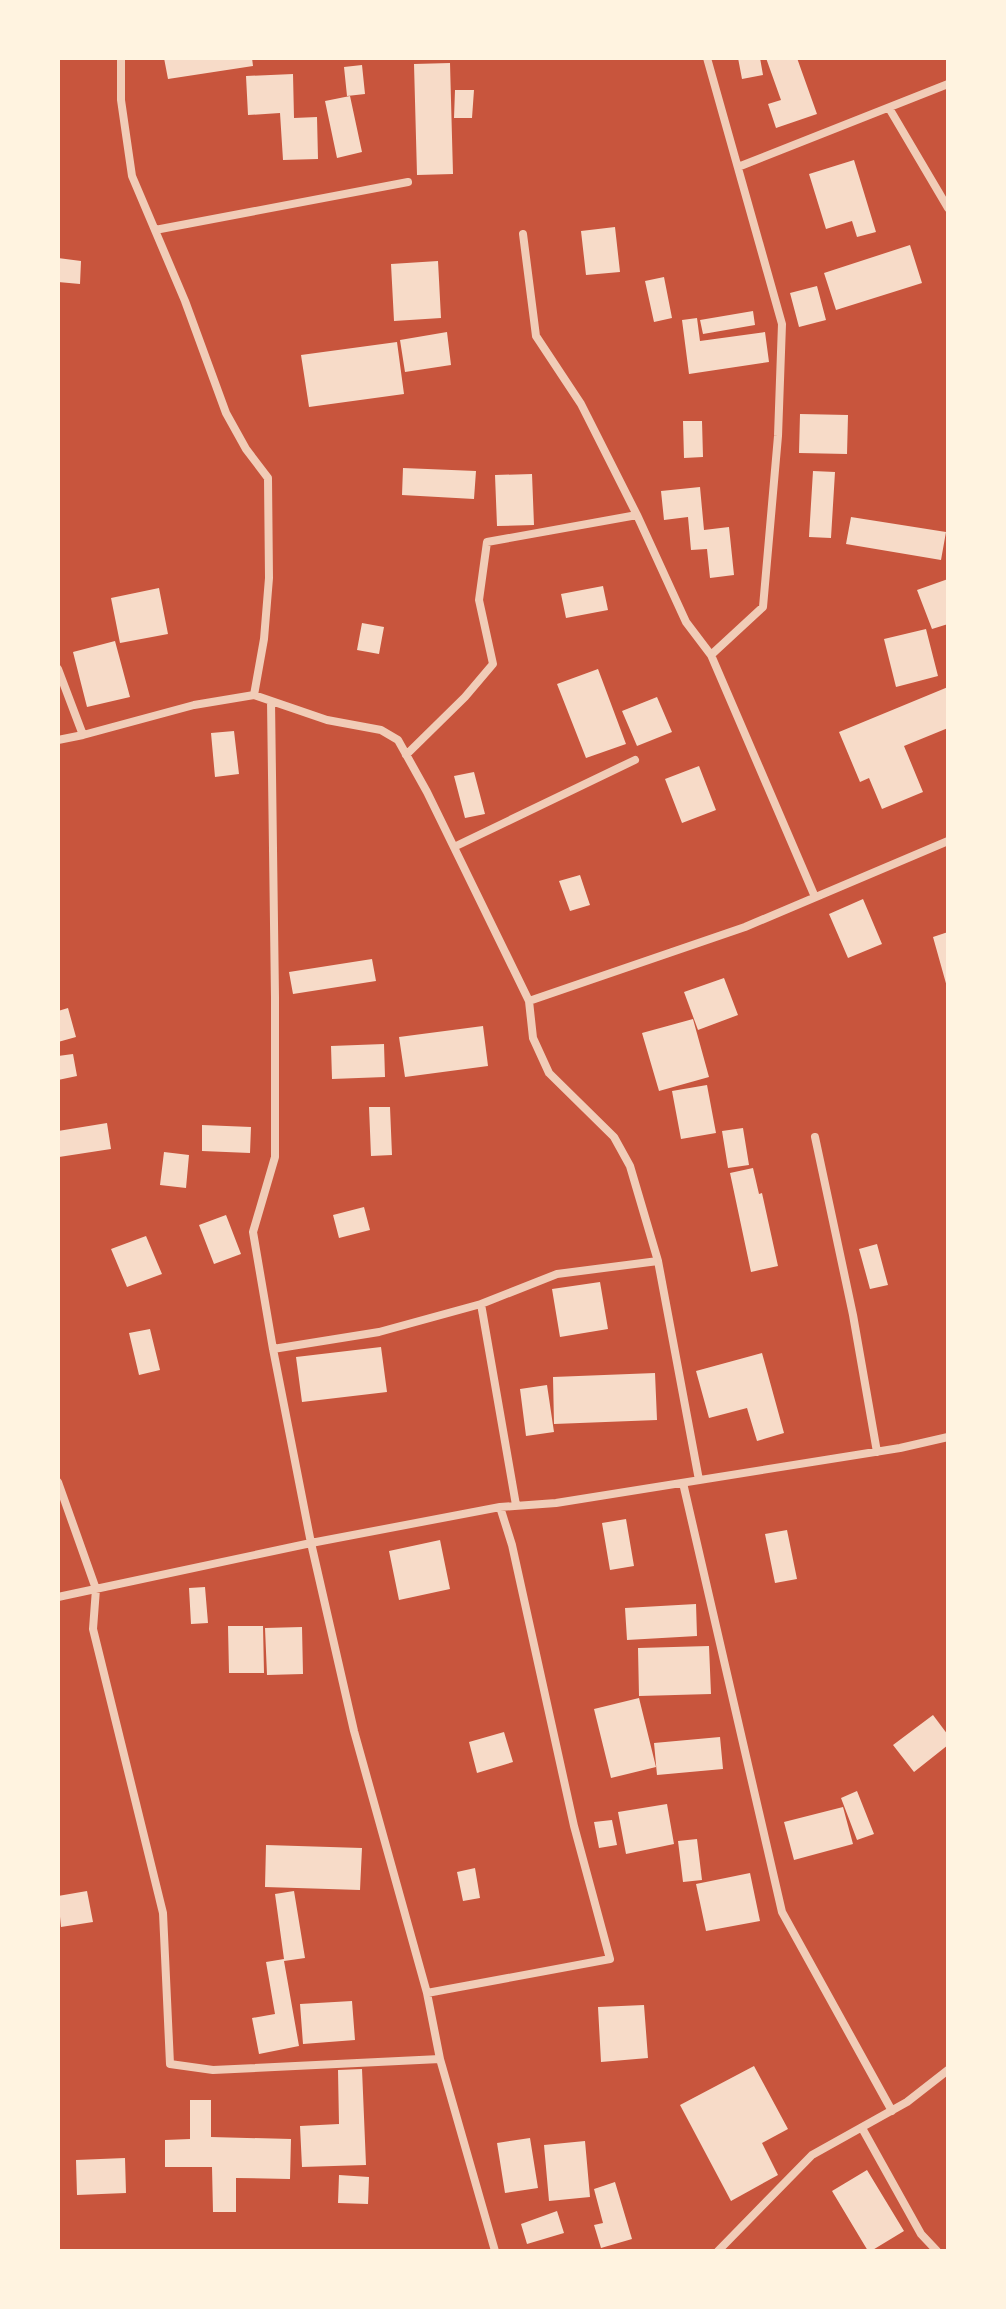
<svg xmlns="http://www.w3.org/2000/svg" width="1006" height="2309" font-family="Jost,sans-serif">
<style>
.building{fill:#f7dbc8}
.lines{fill:none;stroke-linecap:round;stroke-linejoin:round}
.minor{stroke:#f1ccb7;stroke-width:8}
</style>
<rect width="100%" height="100%" fill="#c8553d"/>
<path class="building" d="M164,58H252L253,66L168,79Z
M738,58H760L763,75L742,79Z
M766,58H797L817,114L776,128L768,104L781,100Z
M450,63L453,174L417,175L414,64Z
M362,65L365,94L347,96L344,67Z
M293,74L294,118L317,117L318,159L283,160L280,113L248,115L246,76Z
M455,90H474L472,118H454Z
M350,96L362,152L337,158L325,101Z
M854,160L876,232L857,237L852,221L826,229L809,174Z
M615,227L620,272L586,275L581,231Z
M910,245L922,283L836,310L824,273Z
M58,258L81,261L80,284L58,282Z
M438,261L441,318L394,321L391,264Z
M664,277L672,318L654,322L645,281Z
M817,286L826,320L799,327L790,293Z
M753,311L755,325L703,334L700,320Z
M697,318L700,341L765,332L769,362L689,374L682,320Z
M447,332L451,365L405,372L400,340Z
M397,342L404,394L309,407L301,355Z
M800,414L848,415L847,454L799,453Z
M683,421H702L703,457L684,458Z
M403,468L476,471L474,499L402,495Z
M813,471L835,472L831,538L809,537Z
M532,474L534,525L497,526L495,475Z
M700,487L704,530L729,527L734,575L710,578L707,549L691,550L688,517L664,520L661,491Z
M851,517L946,532L941,560L846,544Z
M948,579V624L932,629L917,590Z
M603,586L608,610L566,618L561,594Z
M159,588L168,634L120,643L111,598Z
M362,623L384,627L379,654L357,650Z
M926,629L938,676L896,687L884,639Z
M115,641L130,697L87,707L73,652Z
M598,669L626,744L586,758L557,684Z
M948,687V728L904,746L923,792L882,809L869,778L860,782L839,732Z
M657,697L672,732L637,746L622,711Z
M234,731L239,774L215,777L211,733Z
M699,766L716,810L682,823L665,779Z
M474,772L485,814L465,818L454,776Z
M580,875L590,905L570,911L559,881Z
M863,899L882,944L848,958L829,914Z
M948,932V986L947,987L933,937Z
M372,959L376,981L293,994L289,972Z
M724,978L738,1015L698,1030L684,992Z
M68,1008L76,1037L58,1042V1011Z
M693,1019L709,1077L659,1091L642,1033Z
M483,1026L488,1066L405,1077L399,1037Z
M384,1044L385,1077L332,1079L331,1046Z
M73,1054L77,1076L58,1080V1056Z
M707,1085L716,1133L681,1139L672,1091Z
M369,1107H390L392,1155L371,1156Z
M107,1123L111,1149L59,1157L58,1131Z
M202,1125L251,1127L250,1153L202,1151Z
M743,1128L749,1165L728,1168L722,1131Z
M164,1152L189,1155L186,1188L160,1185Z
M753,1168L759,1194L762,1193L778,1266L751,1272L730,1173Z
M364,1207L370,1230L339,1238L333,1215Z
M226,1215L241,1254L214,1264L199,1225Z
M146,1236L162,1274L127,1287L111,1249Z
M877,1244L888,1285L870,1289L859,1249Z
M600,1282L608,1329L560,1337L552,1289Z
M150,1329L160,1370L139,1375L129,1333Z
M381,1347L387,1392L302,1402L296,1357Z
M762,1353L784,1433L757,1441L747,1408L709,1418L696,1371Z
M655,1373L657,1420L554,1424L553,1377Z
M547,1385L554,1432L526,1436L520,1389Z
M626,1519L634,1566L610,1570L602,1523Z
M787,1530L797,1579L775,1583L765,1534Z
M440,1540L450,1589L399,1600L389,1551Z
M205,1587L208,1623L191,1624L189,1588Z
M696,1604L697,1636L627,1640L625,1608Z
M228,1626H263L264,1673H229Z
M302,1627L303,1674L267,1675L265,1628Z
M709,1646L711,1694L639,1696L638,1648Z
M639,1698L656,1767L611,1778L594,1709Z
M933,1715L948,1735V1745L914,1772L893,1745Z
M504,1732L513,1762L477,1773L469,1742Z
M720,1737L723,1769L657,1775L654,1743Z
M857,1791L874,1834L857,1840L841,1798Z
M667,1804L674,1844L626,1854L618,1812Z
M843,1807L853,1844L794,1860L784,1822Z
M612,1820L617,1845L599,1848L594,1822Z
M697,1839L702,1880L683,1882L678,1841Z
M266,1845L362,1848L360,1890L265,1887Z
M475,1868L480,1898L463,1901L457,1872Z
M750,1873L760,1921L706,1931L696,1884Z
M87,1891L93,1922L61,1927L58,1896Z
M294,1891L305,1958L284,1961L299,2046L259,2054L252,2018L275,2014L266,1962L284,1959L275,1894Z
M352,2001L355,2040L303,2044L300,2004Z
M644,2005L648,2058L601,2062L598,2007Z
M754,2066L788,2129L762,2143L778,2175L731,2201L680,2105Z
M362,2069L366,2165L302,2167L300,2126L339,2124L338,2070Z
M190,2100H211V2137L291,2139L290,2179L236,2178V2212H213L212,2167H165V2140L190,2139Z
M530,2138L538,2188L505,2193L497,2143Z
M585,2141L590,2197L549,2201L544,2145Z
M125,2158L126,2193L77,2195L76,2160Z
M867,2170L904,2231L871,2251H868L832,2191Z
M339,2175L369,2177L368,2204L338,2203Z
M615,2182L632,2239L601,2248L594,2225L603,2223L594,2189Z
M557,2211L564,2233L527,2244L521,2224Z"/>
<g class="lines">
<path class="minor" d="M121,58V100L132,176L185,301L226,413L246,449L268,478L269,578L264,639L254,695
M707,58L782,324L778,436L763,607L711,655L815,897
M889,108L948,208
M738,167L948,84
M155,230L408,182
M523,234L536,336L581,404L637,515
M58,669L83,735
M58,740L83,735L194,705L254,695L327,720L381,730L398,740L427,792L529,1001L745,927L948,841
M406,755L465,697L493,664L479,600L487,542L637,515L686,622L711,655
M454,847L635,760
M529,1001L533,1038L549,1073L614,1137L630,1166L658,1261
M815,1137L853,1315L877,1452
M481,1304L557,1274L658,1261L699,1480
M273,1349L379,1332L481,1304L516,1505
M58,1482L96,1589L93,1629L163,1913L170,2064L213,2070L440,2059L427,1993L354,1731L311,1543L273,1349L253,1232L275,1157V997L271,701
M683,1483L782,1912L892,2111
M58,1597L311,1543L500,1507L556,1503L900,1448L948,1437
M427,1993L610,1959L574,1826L512,1545L500,1507
M440,2059L495,2251
M862,2128L921,2234L937,2251
M718,2251L812,2155L907,2102L948,2070"/>
</g>
<rect width="1006" height="2309" fill="none" stroke="#fff3e0" stroke-width="120"/>
</svg>
